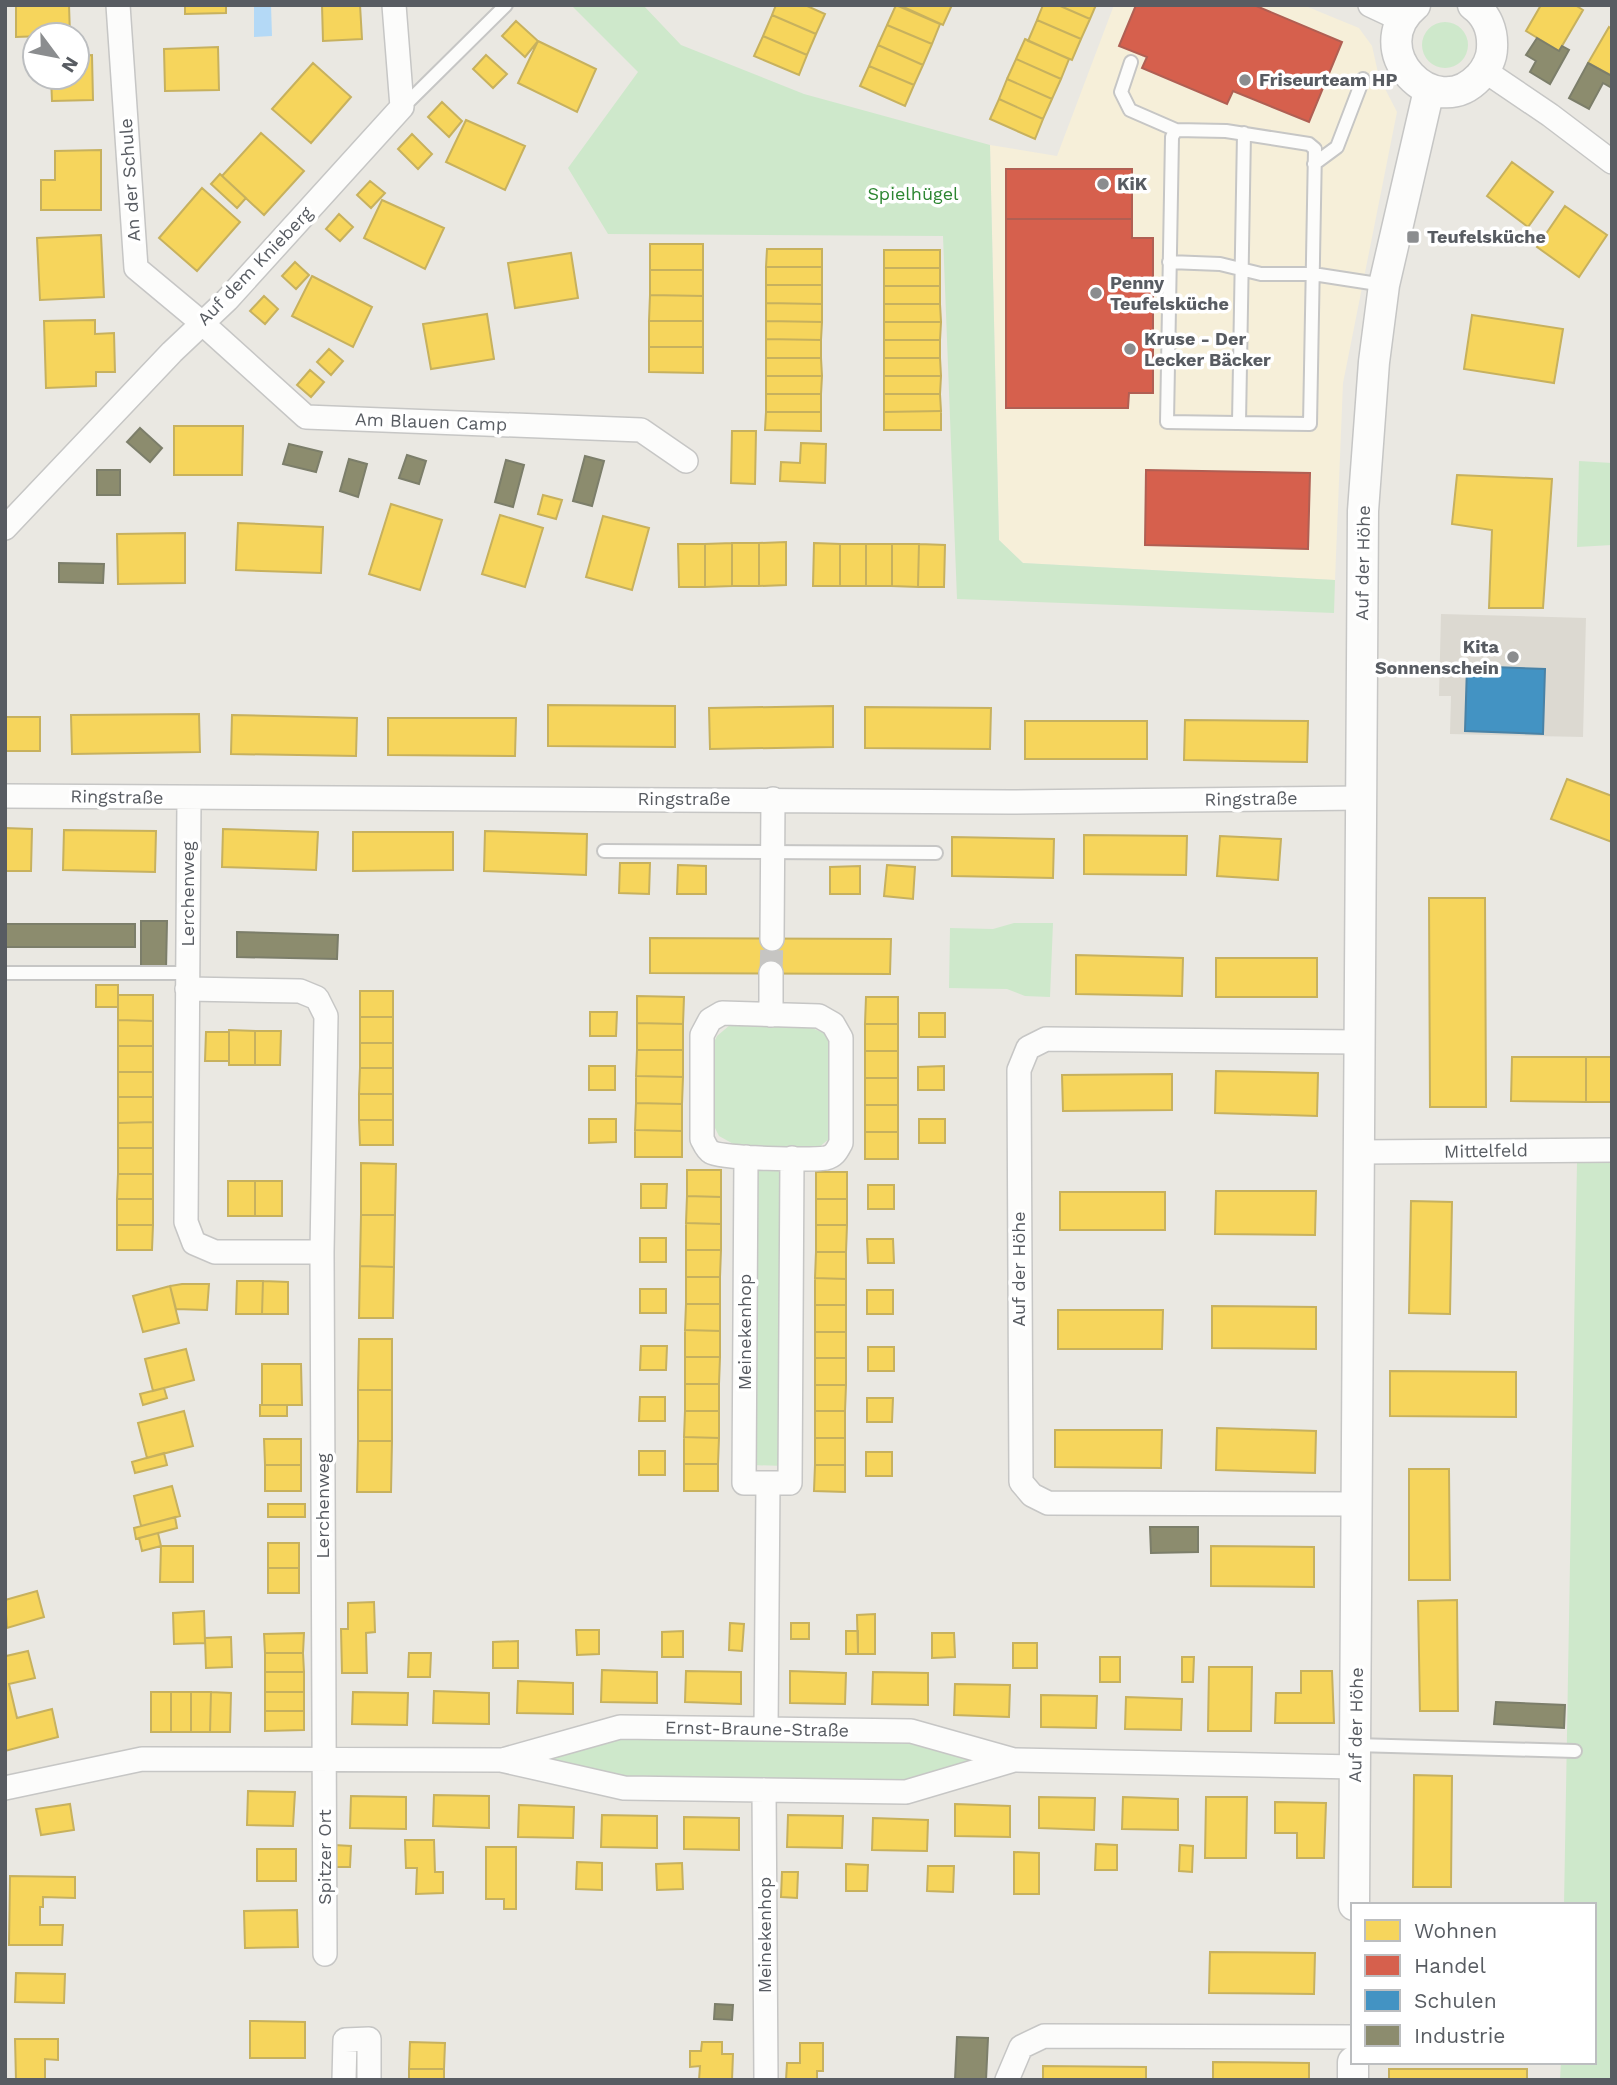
<svg xmlns="http://www.w3.org/2000/svg" width="1617" height="2085" font-family="'Work Sans',sans-serif">
<style>
.commercial{fill:#f6efd9}
.education{fill:#dcd9d1}
.green{fill:#cee8cb}
.water{fill:#b4d9f6}
.homes{fill:#f6d55c;stroke:#c7b15e;stroke-width:2}
.shops{fill:#d6604d;stroke:#b05f53;stroke-width:2}
.schools{fill:#4393c3;stroke:#4982a6;stroke-width:2}
.industry{fill:#8c8c6e;stroke:#7c7e6a;stroke-width:2}
.lines{fill:none;stroke-linecap:round;stroke-linejoin:round}
.minor-tunnel{stroke:#c6c5c2;stroke-width:23;stroke-dasharray:23 11;stroke-linecap:butt}
.service-casing{stroke:#c6c6c5;stroke-width:16}
.minor-casing{stroke:#c6c6c5;stroke-width:26}
.tertiary-casing{stroke:#c6c6c5;stroke-width:33}
.service{stroke:#fcfcfb;stroke-width:12}
.minor{stroke:#fcfcfb;stroke-width:23}
.tertiary{stroke:#fcfcfb;stroke-width:30}
.poi-dot{fill:#8b8d8f;stroke:#fff;stroke-width:2.5}
.labels{text-anchor:middle;stroke-width:7;stroke-linejoin:round;paint-order:stroke}
.poi-label{font-size:18px;font-weight:bold;fill:#585c62;stroke:#fff;text-anchor:start}
.street-label{font-size:18px;fill:#585c62;stroke:#fff}
.park-label{font-size:18px;fill:#2c8631;stroke:#fff}
</style>
<rect width="100%" height="100%" fill="#eae8e2"/>
<path class="commercial" d="M1114,5H1303L1359,28L1372,46L1379,77L1397,112L1343,383L1335,580L1023,563L999,540L990,145L1057,156Z"/>
<path class="education" d="M1441,614L1586,618L1583,737L1450,734L1451,696H1439Z"/>
<path class="green" d="M571,5H643L681,45L804,94L990,145L999,540L1023,563L1335,580L1334,613L957,599L943,236L608,234L568,168L638,72Z
M1422 45a23 23 0 1 1 46 0a23 23 0 1 1-46 0Z
M1579,461L1612,463V545L1577,547Z
M1014,923H1053L1050,997L1025,996L1007,989L949,988L950,928L993,929Z
M730,1025L812,1028L826,1034L834,1048V1124L829,1139L818,1148L737,1146L719,1136L710,1118L709,1052L717,1036Z
M1577,1162H1612V2080H1560L1561,2062H1594V1905H1564Z
M753,1165H787L784,1466L752,1465Z
M620,1735L910,1740L988,1760L900,1784L627,1781L529,1760Z"/>
<path class="water" d="M254,5H271L272,36L254,37Z"/>
<path class="homes" d="M16,5H69L70,35L16,37Z
M185,5H226V13L185,14Z
M322,5H360L362,39L323,41Z
M776,5H805L825,14L816,34L772,15Z
M896,5L940,24L932,44L887,25Z
M899,5H952L943,25Z
M1043,5H1058L1090,19L1081,39L1037,20Z
M1058,5H1096L1090,19Z
M1541,5H1575L1583,10L1559,51L1526,31Z
M772,15L816,34L807,55L763,36Z
M1037,20L1081,39L1072,60L1028,41Z
M516,21L538,41L525,57L502,36Z
M887,25L932,44L923,65L878,45Z
M1609,27L1612,29V76L1588,63Z
M763,36L807,55L799,75L754,56Z
M1025,39L1069,59L1061,79L1016,59Z
M538,41L596,69L577,112L518,83Z
M878,45L923,65L914,85L869,66Z
M218,47L219,90L165,91L164,49Z
M92,55L93,100L52,101L51,77H77V56Z
M486,55L507,74L493,88L473,69Z
M1016,59L1061,79L1052,99L1007,79Z
M313,63L351,97L311,143L272,109Z
M869,66L914,85L905,106L860,86Z
M1007,79L1052,99L1043,119L999,99Z
M999,99L1043,119L1035,139L990,119Z
M442,102L462,121L449,137L428,117Z
M466,120L525,146L505,190L446,162Z
M261,133L304,171L264,215L222,176Z
M412,134L432,154L418,169L398,149Z
M101,150V210H41V180H55V151Z
M1512,162L1553,192L1528,227L1487,196Z
M220,174L246,198L237,208L211,184Z
M370,181L385,193L371,208L357,195Z
M202,188L240,222L197,271L159,238Z
M382,200L444,228L425,269L364,238Z
M1565,206L1607,235L1579,277L1537,247Z
M339,214L353,227L340,241L326,229Z
M101,235L104,297L40,300L37,238Z
M650,244H703V270H650Z
M767,249H822V267H766Z
M884,250H940V268H884Z
M571,253L578,298L515,308L508,263Z
M295,262L309,275L296,289L282,276Z
M766,267H822V285H766Z
M884,268H940V286H884Z
M650,270H703V296L650,295Z
M312,276L372,307L353,347L292,316Z
M766,285H822V304L766,303Z
M884,286H940V304H884Z
M650,295L703,296V321H649Z
M264,296L278,309L265,324L250,311Z
M766,303L822,304V322L766,321Z
M884,304H940L941,322H884Z
M487,314L494,359L431,369L423,324Z
M1472,315L1563,329L1554,383L1464,369Z
M95,320V334L114,333L115,372H96V386L46,388L44,321Z
M649,321H703V347H649Z
M766,321L822,322L821,340L766,339Z
M884,322H941L940,340H884Z
M766,339L821,340V358H766Z
M884,340H940V358H884Z
M649,347H703V373L649,372Z
M329,349L343,361L331,375L317,362Z
M766,358H821L822,376H766Z
M884,358H940L941,376H884Z
M310,370L324,382L311,397L297,385Z
M766,376H822L821,394H766Z
M884,376H941L940,394H884Z
M766,394H821V412H766Z
M884,394H940L941,411L884,412Z
M941,411V430H884V412Z
M766,412H821V431L765,430Z
M174,426H243L242,475H174Z
M732,431H756L755,484L731,483Z
M801,443L826,444L825,483L780,481L781,462L800,463Z
M1457,475L1552,479L1543,608H1489L1492,530L1452,524Z
M543,495L562,500L556,519L538,514Z
M391,504L442,520L420,590L369,574Z
M500,515L543,528L525,587L482,574Z
M603,516L649,528L632,590L586,577Z
M238,523L323,527L321,573L236,570Z
M185,533V583L118,584L117,534Z
M786,542V585L759,586V543Z
M732,543V586L705,587V544Z
M732,543H759V586H732Z
M814,543L840,544V586H813Z
M678,544H705V587H679Z
M840,544H866V586H840Z
M866,544H892V586H866Z
M892,544H919L918,587L892,586Z
M919,544L945,545L944,587H918Z
M548,705L675,706V747L548,746Z
M833,706V747L710,749L709,708Z
M865,707L991,708L990,749L865,748Z
M199,714L200,752L72,754L71,715Z
M232,715L357,718L356,756L231,754Z
M5,717H40V751H5Z
M388,718H516L515,756L388,755Z
M1185,720L1308,721L1307,762L1184,760Z
M1025,721H1147V759H1025Z
M1567,779L1612,796V842L1551,819Z
M5,828L32,829L31,871H5Z
M223,829L318,832L316,870L222,867Z
M64,830L156,831L155,872L63,870Z
M485,831L587,834L586,875L484,871Z
M353,832H453V870L353,871Z
M1084,835L1187,836L1186,875L1084,874Z
M1220,836L1281,839L1278,880L1217,876Z
M952,837L1054,839L1053,878L952,876Z
M620,863H650L649,894L619,893Z
M678,865L706,866V894H677Z
M887,865L915,867L913,899L884,896Z
M860,866V894H830V867Z
M1429,898H1485L1486,1107H1430Z
M650,938L891,939L890,974L650,973Z
M1076,955L1183,958L1182,996L1076,994Z
M1216,958H1317V997H1216Z
M96,985H118V1007H96Z
M360,991H393V1017H360Z
M118,995H153V1021L118,1020Z
M637,996L684,997L683,1024L637,1023Z
M866,997H898V1024H865Z
M590,1012H617L616,1036H590Z
M919,1013H945V1037H919Z
M360,1017H393V1043H360Z
M118,1020L153,1021V1046H118Z
M637,1023L683,1024V1050H637Z
M865,1024H898V1051H865Z
M229,1030L255,1031V1065H229Z
M255,1031H281L280,1065H255Z
M206,1032H229V1061H205Z
M360,1043H393V1068H360Z
M118,1046H153V1072H118Z
M637,1050H683V1077L636,1076Z
M865,1051H898V1078H865Z
M1512,1057H1586V1102L1511,1101Z
M1586,1057H1612V1102H1586Z
M589,1066H615V1090H589Z
M944,1066V1090H918V1067Z
M360,1068H393V1094H359Z
M1216,1071L1318,1073L1317,1116L1215,1113Z
M118,1072H153V1097H118Z
M1172,1074V1110L1063,1111L1062,1075Z
M636,1076L683,1077L682,1104L636,1103Z
M865,1078H898V1105H865Z
M359,1094H393V1120H359Z
M118,1097H153V1122L118,1123Z
M636,1103L682,1104V1131L635,1130Z
M865,1105H898V1132H865Z
M589,1119H616V1142L589,1143Z
M919,1119H945V1143H919Z
M359,1120H393V1145H360Z
M153,1122V1148H118V1123Z
M635,1130L682,1131V1157H635Z
M865,1132H898V1159H865Z
M118,1148H153V1174H118Z
M361,1163L396,1164L395,1215H361Z
M687,1170H721V1197L687,1196Z
M816,1172H847V1199H816Z
M118,1174H153V1199H117Z
M228,1181H255V1216H228Z
M255,1181H282V1216H255Z
M641,1184H667L666,1208H641Z
M868,1185H894V1209H868Z
M1216,1191H1316L1315,1235L1215,1234Z
M1060,1192H1165V1230H1060Z
M687,1196L721,1197V1224L686,1223Z
M117,1199H153V1225H117Z
M816,1199H847V1225H816Z
M1411,1201L1452,1202L1450,1314L1409,1313Z
M361,1215H395L394,1267L360,1266Z
M686,1223L721,1224V1250H686Z
M117,1225H153L152,1250H117Z
M816,1225H847L846,1252H816Z
M640,1238H666V1262H640Z
M867,1239H893L894,1263H868Z
M686,1250H721L720,1277H686Z
M816,1252H846V1279L815,1278Z
M360,1266L394,1267L393,1318H359Z
M686,1277H720V1304H686Z
M815,1278L846,1279V1305H815Z
M237,1281H263L262,1314H236Z
M263,1281L288,1282V1314H262Z
M182,1284H209L207,1310L176,1309L170,1286Z
M170,1286L179,1323L143,1332L133,1296Z
M640,1289H666V1313H640Z
M867,1290H893V1314H867Z
M686,1304H720V1331L685,1330Z
M815,1305H846V1332H815Z
M1212,1306L1316,1307V1349L1212,1348Z
M1058,1310H1163L1162,1349H1058Z
M685,1330L720,1331V1357H685Z
M815,1332H846V1358H815Z
M359,1339H392V1390H358Z
M641,1346H667L666,1370H640Z
M868,1347H894V1371H868Z
M186,1349L194,1380L153,1391L145,1359Z
M685,1357H720L719,1384H685Z
M815,1358H846V1385H815Z
M262,1364H301L302,1405H262Z
M1390,1371L1516,1372V1417L1390,1416Z
M685,1384H719V1411H685Z
M815,1385H846L845,1411H815Z
M164,1388L167,1398L143,1405L140,1394Z
M358,1390H392V1441H358Z
M640,1397H665V1421H639Z
M867,1398H893L892,1422H867Z
M260,1405H287V1416H260Z
M184,1411L193,1446L147,1458L138,1423Z
M685,1411H719V1438L684,1437Z
M815,1411H845V1438H815Z
M1217,1428L1316,1431L1315,1473L1216,1470Z
M1055,1430H1162L1161,1468L1055,1467Z
M684,1437L719,1438L718,1464H684Z
M815,1438H845V1465H815Z
M264,1439H301V1465H265Z
M358,1441H392L391,1492H357Z
M639,1451H665V1475H639Z
M866,1452H892V1476H866Z
M164,1453L167,1465L135,1473L132,1462Z
M684,1464H718V1491H684Z
M265,1465H301V1491H265Z
M815,1465H845V1492L814,1491Z
M1409,1469H1449L1450,1580H1409Z
M172,1486L180,1516L141,1526L134,1496Z
M268,1504H305V1517H268Z
M175,1517L177,1528L136,1539L134,1528Z
M158,1533L161,1546L142,1551L139,1538Z
M268,1543H299V1568H268Z
M161,1546H193V1582H160Z
M1211,1546L1314,1547V1587L1211,1586Z
M268,1568H299V1593H268Z
M37,1591L44,1617L7,1628L5,1600Z
M1457,1600L1458,1711H1420L1418,1601Z
M374,1602L375,1632L366,1633L367,1673H342L341,1629H348V1603Z
M204,1611L205,1643L174,1644L173,1613Z
M875,1614V1654H858L857,1615Z
M730,1623L744,1624L742,1651L729,1650Z
M791,1623H809V1639H791Z
M576,1630H599V1654L577,1655Z
M683,1631V1657H662V1632Z
M846,1631H858V1654H846Z
M304,1633L303,1653H265L264,1634Z
M932,1633H954L955,1657L932,1658Z
M231,1637L232,1667L206,1668L205,1638Z
M518,1641V1668H493V1642Z
M1013,1643H1037V1668H1013Z
M28,1651L35,1678L9,1684L17,1718L52,1709L58,1737L5,1751V1652L6,1656Z
M265,1653H303L304,1672H265Z
M409,1653H431L430,1677H408Z
M1100,1657H1120V1682H1100Z
M1182,1657H1194L1193,1682H1182Z
M1209,1667H1252L1251,1731H1208Z
M602,1670L657,1672V1703L601,1702Z
M686,1671L741,1672V1704L685,1702Z
M790,1671L846,1673L845,1704L790,1703Z
M1301,1671H1332L1334,1723H1275L1276,1693H1301Z
M265,1672H304V1692H265Z
M873,1672L928,1673V1705L872,1704Z
M518,1681L573,1683V1714L517,1713Z
M955,1684L1010,1685L1009,1717L954,1715Z
M434,1691L489,1693V1724L433,1723Z
M151,1692H171V1732H151Z
M171,1692H191V1732H171Z
M191,1692H211L210,1732H191Z
M211,1692L231,1693L230,1732H210Z
M265,1692H304V1711H265Z
M353,1692L408,1693L407,1725L352,1724Z
M1041,1695L1097,1696L1096,1728L1041,1727Z
M1126,1697L1182,1699L1181,1730L1125,1729Z
M265,1711H304V1730L265,1731Z
M1414,1775L1452,1776L1451,1887H1413Z
M248,1791L295,1792L293,1826L247,1825Z
M434,1795L489,1796V1828L433,1826Z
M351,1796L406,1797V1829L350,1828Z
M1039,1797L1095,1798L1094,1830L1039,1828Z
M1123,1797L1178,1799V1830L1122,1829Z
M1206,1797H1247L1246,1858H1205Z
M1275,1802L1326,1803L1324,1858H1297V1833H1275Z
M70,1804L74,1830L41,1835L36,1809Z
M955,1804L1010,1806V1837L955,1836Z
M519,1805L574,1807L573,1838L518,1837Z
M602,1815L657,1816V1848L601,1847Z
M788,1815L843,1816L842,1848L787,1847Z
M684,1817L739,1818V1850L684,1849Z
M873,1818L928,1820L927,1851L872,1850Z
M405,1840H434L435,1872H443V1893L416,1894L417,1868H406Z
M1096,1844L1117,1845V1870H1095Z
M334,1845L351,1846L350,1867H334Z
M1180,1845L1193,1846L1192,1872L1179,1871Z
M486,1847H516V1909H504V1899H486Z
M257,1849H296V1881H257Z
M1014,1852L1039,1853V1894H1014Z
M577,1862L602,1863V1890L576,1889Z
M682,1863L683,1889L657,1890L656,1864Z
M846,1864L868,1865L867,1891H846Z
M928,1866H954L953,1892L927,1891Z
M782,1872H798L797,1898L781,1897Z
M10,1876L75,1877V1898L43,1897V1907H40V1925H63L62,1945H9Z
M297,1910L298,1947L245,1948L244,1911Z
M1210,1952L1315,1953L1314,1994L1209,1993Z
M16,1973L65,1974L64,2003L15,2002Z
M250,2021L305,2022V2058H250Z
M15,2039H58V2060L45,2059V2080H16Z
M410,2042L445,2043L444,2069H409Z
M702,2042H722V2054H733L732,2080H699L700,2066L690,2067V2051H701Z
M800,2043H823V2071H817V2080H786L787,2063H800Z
M1213,2062L1309,2063V2080H1213Z
M1043,2066L1146,2067V2080H1043Z
M409,2069H444V2080H409Z
M1389,2069H1527V2080H1389Z"/>
<path class="shops" d="M1136,5H1254L1342,42L1309,122L1233,91L1227,104L1142,68L1147,57L1119,46Z
M1006,169H1132V219H1006Z
M1006,219H1132V238H1153V393H1129L1128,408H1006Z
M1146,470L1310,473L1308,549L1145,545Z"/>
<path class="schools" d="M1467,666L1545,669L1543,734L1465,731Z"/>
<path class="industry" d="M1537,38L1559,51L1562,46L1569,50L1550,84L1530,72L1536,61L1526,55Z
M1588,63L1612,76V88L1603,83L1589,109L1569,98Z
M140,428L162,448L150,462L127,442Z
M289,444L322,452L316,472L283,464Z
M407,455L426,461L419,484L399,478Z
M585,456L604,461L592,506L573,501Z
M349,459L367,464L358,497L340,491Z
M506,460L524,465L513,507L495,502Z
M97,470H120V495H97Z
M59,563L104,564L103,583L59,582Z
M141,921H167L166,970H141Z
M5,924H135V947H5Z
M237,932L338,935L337,959L237,957Z
M1150,1527H1198V1552L1151,1553Z
M1496,1702L1565,1705L1564,1728L1494,1724Z
M715,2004L733,2005L732,2020L714,2019Z
M957,2037L988,2038L986,2080H955Z"/>
<g class="lines">
<path class="minor-tunnel" d="M771,973L772,939"/>
<g class="service-casing">
<path id="service" d="M1131,62L1121,92L1130,110L1176,130
M403,107L506,5
M1176,130L1226,131L1309,144L1315,149L1310,424L1167,422L1172,137Z
M1314,164L1337,147L1363,79
M1169,262L1220,264L1261,274H1313L1384,285
M1239,423L1244,133
M604,851L936,853
M5,973H187
M1355,1745L1575,1751"/>
</g>
<g class="minor-casing">
<path id="minor" d="M118,5L136,268L202,323L306,417L641,430L686,461
M1370,5L1402,20
M1485,71L1550,115L1612,162
M5,528L172,352L227,300L402,107L394,5
M5,796L1010,802L1362,798
M189,799L186,1222L194,1243L215,1252H322
M772,939L773,799
M187,989L300,991L317,998L326,1016L322,1252L325,1954
M722,1013L819,1016L833,1024L841,1038V1143C837,1150 835,1156 826,1158C812,1160 722,1159 711,1152C707,1150 704,1143 702,1139V1035L710,1020Z
M771,1015V973
M1360,1152L1612,1150
M746,1157L744,1483H790L792,1158
M1357,1504L1048,1503L1032,1495L1021,1482L1019,1070L1028,1048L1046,1039L1360,1042
M766,1729L768,1483
M506,1759L620,1727L911,1731L1014,1760L1355,1767
M5,1788L142,1759L501,1760L624,1788L906,1792L1014,1760
M764,1790L766,2080
M344,2080L345,2040L369,2039V2080
M1007,2080L1021,2047L1044,2036L1353,2037"/>
</g>
<g class="tertiary-casing">
<path id="tertiary" d="M1415,5C1362,49 1434,125 1479,77C1486,70 1492,58 1492,48C1493,31 1487,15 1473,5
M1354,1905L1363,511L1374,362L1384,285L1429,90
M1353,2080V2062"/>
</g>
<use href="#service" class="service"/>
<use href="#minor" class="minor"/>
<use href="#tertiary" class="tertiary"/>
</g>
<g class="poi-dot">
<circle cx="1245" cy="80" r="7"/>
<circle cx="1103" cy="184" r="7"/>
<rect x="1406" y="230" width="14" height="14" rx="3.5"/>
<circle cx="1096" cy="293" r="7"/>
<circle cx="1130" cy="349" r="7"/>
<circle cx="1513" cy="657" r="7"/>
</g>
<g class="labels">
<g class="poi-label">
<text x="1259" y="86">Friseurteam HP</text>
<text x="1117" y="190">KiK</text>
<text x="1427" y="243">Teufelsküche</text>
<text x="1110" y="289">Penny<tspan x="1110" dy="21">Teufelsküche</tspan></text>
<text x="1144" y="345">Kruse - Der<tspan x="1144" dy="21">Lecker Bäcker</tspan></text>
<text x="1499" y="653" text-anchor="end">Kita<tspan x="1499" dy="21">Sonnenschein</tspan></text>
</g>
<g class="street-label">
<text transform="translate(130 180) rotate(-94)" y="6">An der Schule</text>
<text transform="translate(255 266) rotate(-46)" y="6">Auf dem Knieberg</text>
<text transform="translate(431 422) rotate(2)" y="6">Am Blauen Camp</text>
<text transform="translate(1363 563) rotate(-89)" y="6">Auf der Höhe</text>
<text transform="translate(117 797) rotate(1)" y="6">Ringstraße</text>
<text x="684" y="805">Ringstraße</text>
<text transform="translate(1251 799) rotate(-1)" y="6">Ringstraße</text>
<text transform="translate(188 894) rotate(-90)" y="6">Lerchenweg</text>
<text transform="translate(1486 1151) rotate(-1)" y="6">Mittelfeld</text>
<text transform="translate(1019 1269) rotate(-90)" y="6">Auf der Höhe</text>
<text transform="translate(745 1332) rotate(-90)" y="6">Meinekenhop</text>
<text transform="translate(323 1506) rotate(-90)" y="6">Lerchenweg</text>
<text transform="translate(1356 1725) rotate(-89)" y="6">Auf der Höhe</text>
<text transform="translate(757 1729) rotate(1)" y="6">Ernst-Braune-Straße</text>
<text transform="translate(325 1857) rotate(-90)" y="6">Spitzer Ort</text>
<text transform="translate(765 1935) rotate(-90)" y="6">Meinekenhop</text>
</g>
<g class="park-label">
<text x="913" y="200">Spielhügel</text>
</g>
</g>
<rect width="1617" height="2085" fill="none" stroke="#585c62" stroke-width="14"/>
<rect x="1351" y="1903" width="245" height="161" fill="#ffffff" stroke="#bcbec0" stroke-width="2"/>
<rect x="1365" y="1920" width="35" height="21" fill="#f6d55c" stroke="#bcbec0" stroke-width="2"/>
<text x="1414" y="1938" font-size="21" fill="#585c62">Wohnen</text>
<rect x="1365" y="1955" width="35" height="21" fill="#d6604d" stroke="#bcbec0" stroke-width="2"/>
<text x="1414" y="1973" font-size="21" fill="#585c62">Handel</text>
<rect x="1365" y="1990" width="35" height="21" fill="#4393c3" stroke="#bcbec0" stroke-width="2"/>
<text x="1414" y="2008" font-size="21" fill="#585c62">Schulen</text>
<rect x="1365" y="2025" width="35" height="21" fill="#8c8c6e" stroke="#bcbec0" stroke-width="2"/>
<text x="1414" y="2043" font-size="21" fill="#585c62">Industrie</text>
<g transform="translate(56 56) rotate(122)"><circle r="33" fill="#ffffff" stroke="#bcbec0" stroke-width="2"/>
<path d="M0-5L12 26L0 18L-12 26Z" fill="#8b8d8f"/>
<text y="-10" font-size="19" font-weight="bold" text-anchor="middle" fill="#585c62">N</text>
</g>
</svg>
